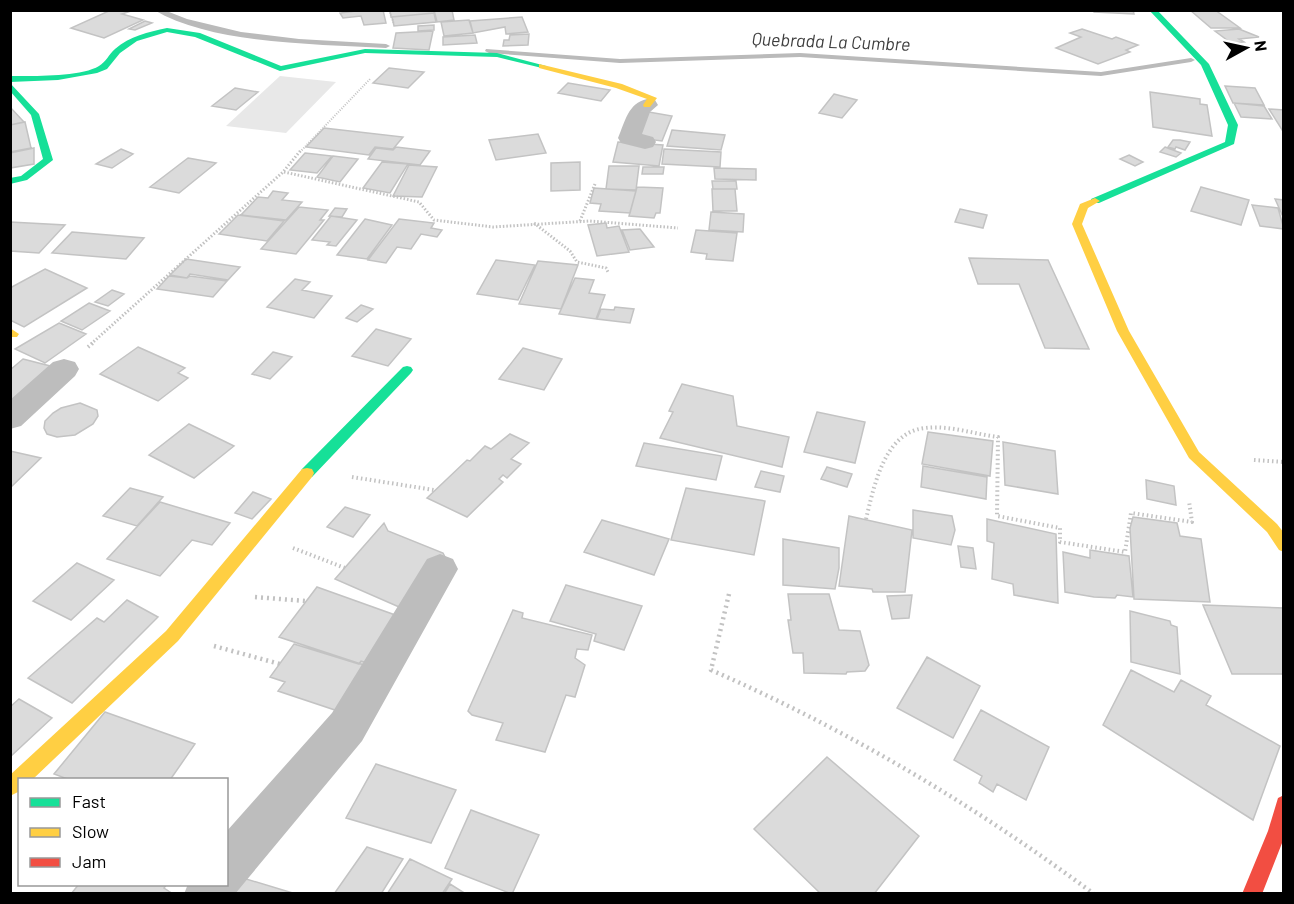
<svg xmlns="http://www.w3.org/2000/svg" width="1294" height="904" font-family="Barlow,sans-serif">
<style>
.green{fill:#e8e8e8}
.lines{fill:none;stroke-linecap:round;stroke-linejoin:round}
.stream{fill:#bababa;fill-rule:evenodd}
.building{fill:#dbdbdb;stroke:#c3c3c3;stroke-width:1.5}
.path-far3{stroke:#c2c2c2;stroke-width:2;stroke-dasharray:1 1.5;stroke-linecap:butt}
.path-far2{stroke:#c2c2c2;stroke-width:3;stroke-dasharray:1.5 2;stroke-linecap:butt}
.path-far1{stroke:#c2c2c2;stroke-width:4;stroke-dasharray:1.5 3;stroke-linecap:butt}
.path{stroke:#c2c2c2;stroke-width:4.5;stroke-dasharray:2 4;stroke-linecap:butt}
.street{fill:#bdbdbd;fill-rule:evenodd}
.fast{fill:#16e098;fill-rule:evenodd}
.slow{fill:#ffcf43;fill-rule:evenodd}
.jam{fill:#f24e42;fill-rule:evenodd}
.labels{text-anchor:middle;stroke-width:4.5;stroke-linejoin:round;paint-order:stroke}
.far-water-label{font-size:18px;font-style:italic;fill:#3d3d3d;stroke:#fff}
</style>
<rect width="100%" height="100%" fill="#fff"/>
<path class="green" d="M280,76L336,82L286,133L226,126Z"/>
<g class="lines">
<path class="stream" d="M154,10H164L187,19L241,32L299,39L386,44L390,46L386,48C317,44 214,45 154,10Z
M486,49L620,59L800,53L1101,72L1191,58L1195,60L1191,62L1101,76L800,57L620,63L489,53L485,51Z"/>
</g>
<path class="building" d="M111,10L131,11L122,14L143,20L104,38L71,28Z
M364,10H383L386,23L364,25L361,16L343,18L340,13Z
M390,10H434V13L391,17Z
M434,10H452L454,20L437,22Z
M1093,10H1133L1134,14L1094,12Z
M1190,10H1215L1240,28H1211Z
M434,13L436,22L394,26L392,17Z
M522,17L528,32L506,34L505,27L473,33L470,21Z
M469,20L473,33L444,36L441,22Z
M145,21L152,23L135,30L129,29Z
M434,25V30L418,31V26Z
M1082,29L1112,39L1116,37L1138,45L1126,50L1130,52L1098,64L1056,48L1081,37L1070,33Z
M1239,29L1259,37L1239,39L1244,42L1231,43L1215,31Z
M433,31L429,50L393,48L396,33Z
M529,34L528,45L503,46L504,40H509L510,35Z
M475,35L477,43L443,45V37Z
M389,68L424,72L408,88L373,83Z
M568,83L610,90L601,101L558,93Z
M1225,86L1255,88L1264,105L1233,103Z
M235,88L258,92L236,110L212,106Z
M1150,92L1200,99V104L1207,105L1212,136L1153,127Z
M834,94L857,100L842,118L819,113Z
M1234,103L1264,106L1272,119L1241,117Z
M10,107L24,122L10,125Z
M1269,109L1284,110V133Z
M643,111L672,116L662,141L631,137Z
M25,122L31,148L10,152V125Z
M324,128L403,137L393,149L375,147L369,155L306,147Z
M672,130L725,135L721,150L667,146Z
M538,134L546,153L496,160L489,140Z
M1173,140H1180L1190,142L1185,150L1176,147L1175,149L1168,147Z
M618,142L663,145L659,166L613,162Z
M396,147L430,151L420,165L368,159L376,148L393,150Z
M1165,147L1181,153L1176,157L1160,152Z
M34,148V164L10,168V153Z
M121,149L133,154L112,168L96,164Z
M664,149L721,152L720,167L662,164Z
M305,153L332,156L317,173L290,170Z
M1129,155L1143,162L1135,166L1120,159Z
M333,156L358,159L340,182L317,177Z
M188,158L216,163L179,193L150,187Z
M382,162L408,164L390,193L363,188Z
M580,162V190L551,191V163Z
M409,165L437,167L422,197L393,196Z
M609,166H639L636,190L606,189Z
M643,167H664L663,174H642Z
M714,168L756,169V180L715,179Z
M712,181H736L737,189H713Z
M637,187L663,188L660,213H656L654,218L629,216Z
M1201,187L1249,200L1241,225L1191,211Z
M594,188L636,191L630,213L599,211L601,204L590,203Z
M712,189H735L737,211H713Z
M273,191L288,193L282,200L302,202L286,220L241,215L258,197L268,198Z
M1275,199L1284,200V219Z
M1252,205L1278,208L1284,229L1260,226Z
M299,207L328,210L320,220H324L296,254L261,249Z
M335,208L347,209L342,217L329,216Z
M960,209L987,215L983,228L955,222Z
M711,212L744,214L743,232L709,230Z
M238,215L284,221L267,241L219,234Z
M331,216L357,220L336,246L327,245L330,242L312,240Z
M365,219L392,225L367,259L337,255Z
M399,219L434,223L431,228L442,230L437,237L421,234L411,249L397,247L386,263L368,260Z
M10,222L65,225L39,253L10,251Z
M606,223L607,228L619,226L629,252L597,256L588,225Z
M640,229L654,247L630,250L622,230Z
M696,230L737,233L733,261L706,259L707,254L691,252Z
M72,232L144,238L126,259L52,253Z
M969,258L1048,260L1089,349L1045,348L1019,284H978Z
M186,259L240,267L228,280L190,274L187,278L170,275Z
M496,260L535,265L518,300L477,294Z
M538,261L578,265L561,309L519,304Z
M45,269L87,288L24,327L10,320V288Z
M169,276L187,278L190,276L227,281L213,297L157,289Z
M575,278L594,280L589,293L605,295L596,319L559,314Z
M295,279L310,282L302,290L332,296L314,318L267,307Z
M112,290L124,294L108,306L95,302Z
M89,303L110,311L82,330L61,321Z
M361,305L373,309L357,322L346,318Z
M615,307L634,309L630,323L597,319L601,309L614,310Z
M59,323L86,334L45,363L15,349Z
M376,329L411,339L388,366L352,356Z
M138,347L185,368L178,373L188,378L158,401L100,374Z
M523,348L562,359L544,390L499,379Z
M273,352L292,357L270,379L252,374Z
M23,359L54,367L17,400L10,399V370Z
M682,384L733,396L737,426L789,437L782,467L660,438L673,412L669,411Z
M80,403L97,410L98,416L93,424L75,435L57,437L47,434L44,428L45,421L53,413L61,408Z
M817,412L865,422L855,463L804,452Z
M189,424L234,446L194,478L149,455Z
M928,432L993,441L990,476L922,464Z
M510,434L529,443L511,459L521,464L507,478L503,475L499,479L503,482L467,517L427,498L467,460L470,461L485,446L491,449Z
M1003,442L1055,451L1058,494L1005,485Z
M644,443L722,456L716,480L636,466Z
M10,451L41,458L10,488Z
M923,466L987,477L986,499L921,487Z
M827,467L852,474L847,487L821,479Z
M761,471L784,476L780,492L755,487Z
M1146,480L1174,486L1176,505L1147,499Z
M130,488L163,497L137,526L103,516Z
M686,488L765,501L754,555L671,540Z
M253,492L271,499L252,519L235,513Z
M160,502L230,523L212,545L192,540L160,576L107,559Z
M345,507L370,515L353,537L327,527Z
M913,510L952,516L955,530L951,545L913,538Z
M849,516L912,530L905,592H873L872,589L839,586Z
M1133,517L1177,523L1180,536L1201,539L1210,602L1134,599L1130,528Z
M987,519L1056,534L1058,603L1014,595L1013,584L992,579L994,543L987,541Z
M602,520L669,539L654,575L584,552Z
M384,523L388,531L443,553L445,557L406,610L335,579Z
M783,539L839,548V568L835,589L783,585Z
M958,546L973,548L976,569L961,567Z
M1090,550L1129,556L1133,597L1117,595L1115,598L1094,597L1065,592L1063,552L1090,558Z
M77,563L114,580L71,620L33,601Z
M566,585L642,606L624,650L594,641L596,634L550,621Z
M317,587L398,616L367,666L279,637Z
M788,594H829L839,630L860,631L869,665L865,671L847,672L846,674L804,673L803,653H793L788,620H791Z
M912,595L909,618L892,619L887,596Z
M127,600L158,617L72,703L28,678L97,618L104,622Z
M1203,605L1284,608V674H1232Z
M513,610L523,613L522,618L592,635L588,650L577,649L575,658L585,665L575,697L566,695L545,752L496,740L503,723L472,715L468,711Z
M1130,611L1170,621L1171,625L1177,627L1180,674L1131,662Z
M294,644L359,664L361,661L375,665L338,711L278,691L285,682L270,677Z
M927,657L980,686L953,738L897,708Z
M1131,670L1174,692L1181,680L1211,696L1206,705L1280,746L1253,820L1103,725Z
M19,699L52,718L11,756L10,707Z
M981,710L1049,747L1026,800L997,784L993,792L979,783L982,776L954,760Z
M105,712L195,744L170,780H70L54,774Z
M827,757L919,836L874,894H821L754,829Z
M376,764L456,790L431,843L346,818Z
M471,810L539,835L512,894L445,868Z
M367,847L403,859L381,894H334Z
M410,859L452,879L442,894H387Z
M233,875L296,894H220Z
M79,884H167L164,888L173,894H71Z
M450,884L466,894H444Z"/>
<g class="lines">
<path class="path-far3" d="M389,10L394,24
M300,152L371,78"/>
<path class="path-far2" d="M284,172L419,202L434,220L493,227L590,221L678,228
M580,221L595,184
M534,223L570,251L577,262L606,268L608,272
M91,344L283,172L301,150"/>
<path class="path-far1" d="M88,347L93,343
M1254,460L1284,462
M352,477L434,490
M866,519C874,487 884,432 925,428C949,425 974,434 998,437L997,516L1060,528V542L1125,552L1131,513L1192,522L1189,501
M293,548L345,568"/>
<path class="path" d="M729,594L711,670C848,730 974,805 1094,894
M255,597L305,601
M214,646L280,664"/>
<path class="street" d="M647,99L655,100L658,105L650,112L642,134L653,137L656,142L653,147L645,149L621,143L618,138C625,122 628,103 647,99Z
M64,359L75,362L79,369L75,376L21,426L10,429V400L53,362Z
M440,554L453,559L458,569L362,741L235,894H184L188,884H226V832L332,713L427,559Z"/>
<path class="fast" d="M1149,10H1157L1209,64L1238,125L1234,144L1099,203H1091V199L1225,142L1228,125L1201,65Z
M167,28L200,33L281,66L365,49L497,53L546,66L542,68L497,57L365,53L280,71L195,37L167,32L137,41L120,53L107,69L97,73L58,80L10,82V76C33,76 81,77 99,66C106,62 109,54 115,49C130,36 148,32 167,28Z
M10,83L39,114L53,160L27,180L10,184V178L21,176L43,159L31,115L10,91Z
M407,366L411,367L413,370L411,373L312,477H302L300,473L302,469L403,367Z"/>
<path class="slow" d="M539,64L622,84L657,98L650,107H644L643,105L647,99L616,88L539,68Z
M1095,198L1100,201L1088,208L1082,224L1129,331L1199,452L1277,524L1284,533V552L1279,550L1267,532L1189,458L1117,331L1072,224L1080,204Z
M10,328L19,334L17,337H10Z
M307,468L312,469L314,473L312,477L178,641L32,780H20V791L10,796V775L166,631L302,469Z"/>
<path class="jam" d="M1284,795V838L1262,894H1242L1268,831L1278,798Z"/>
</g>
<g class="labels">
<g class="far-water-label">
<text transform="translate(831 42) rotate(2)" y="6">Quebrada La Cumbre</text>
</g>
</g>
<rect width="1294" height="904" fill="none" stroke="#000000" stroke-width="24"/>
<rect x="18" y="778" width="210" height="108" fill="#ffffff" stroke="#999999" stroke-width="1.5"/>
<rect x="30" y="798" width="30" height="9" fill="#16e098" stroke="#999999" stroke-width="1.5"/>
<text x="72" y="808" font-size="18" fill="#000000">Fast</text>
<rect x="30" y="828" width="30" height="9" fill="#ffcf43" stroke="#999999" stroke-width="1.5"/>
<text x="72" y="838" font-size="18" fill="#000000">Slow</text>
<rect x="30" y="858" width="30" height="9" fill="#f24e42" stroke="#999999" stroke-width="1.5"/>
<text x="72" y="868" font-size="18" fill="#000000">Jam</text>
<g transform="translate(1246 48) rotate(82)" stroke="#ffffff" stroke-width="4.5" paint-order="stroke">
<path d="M0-4.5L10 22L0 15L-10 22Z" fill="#000000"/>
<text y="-9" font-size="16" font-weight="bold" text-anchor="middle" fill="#000000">N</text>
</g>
</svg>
